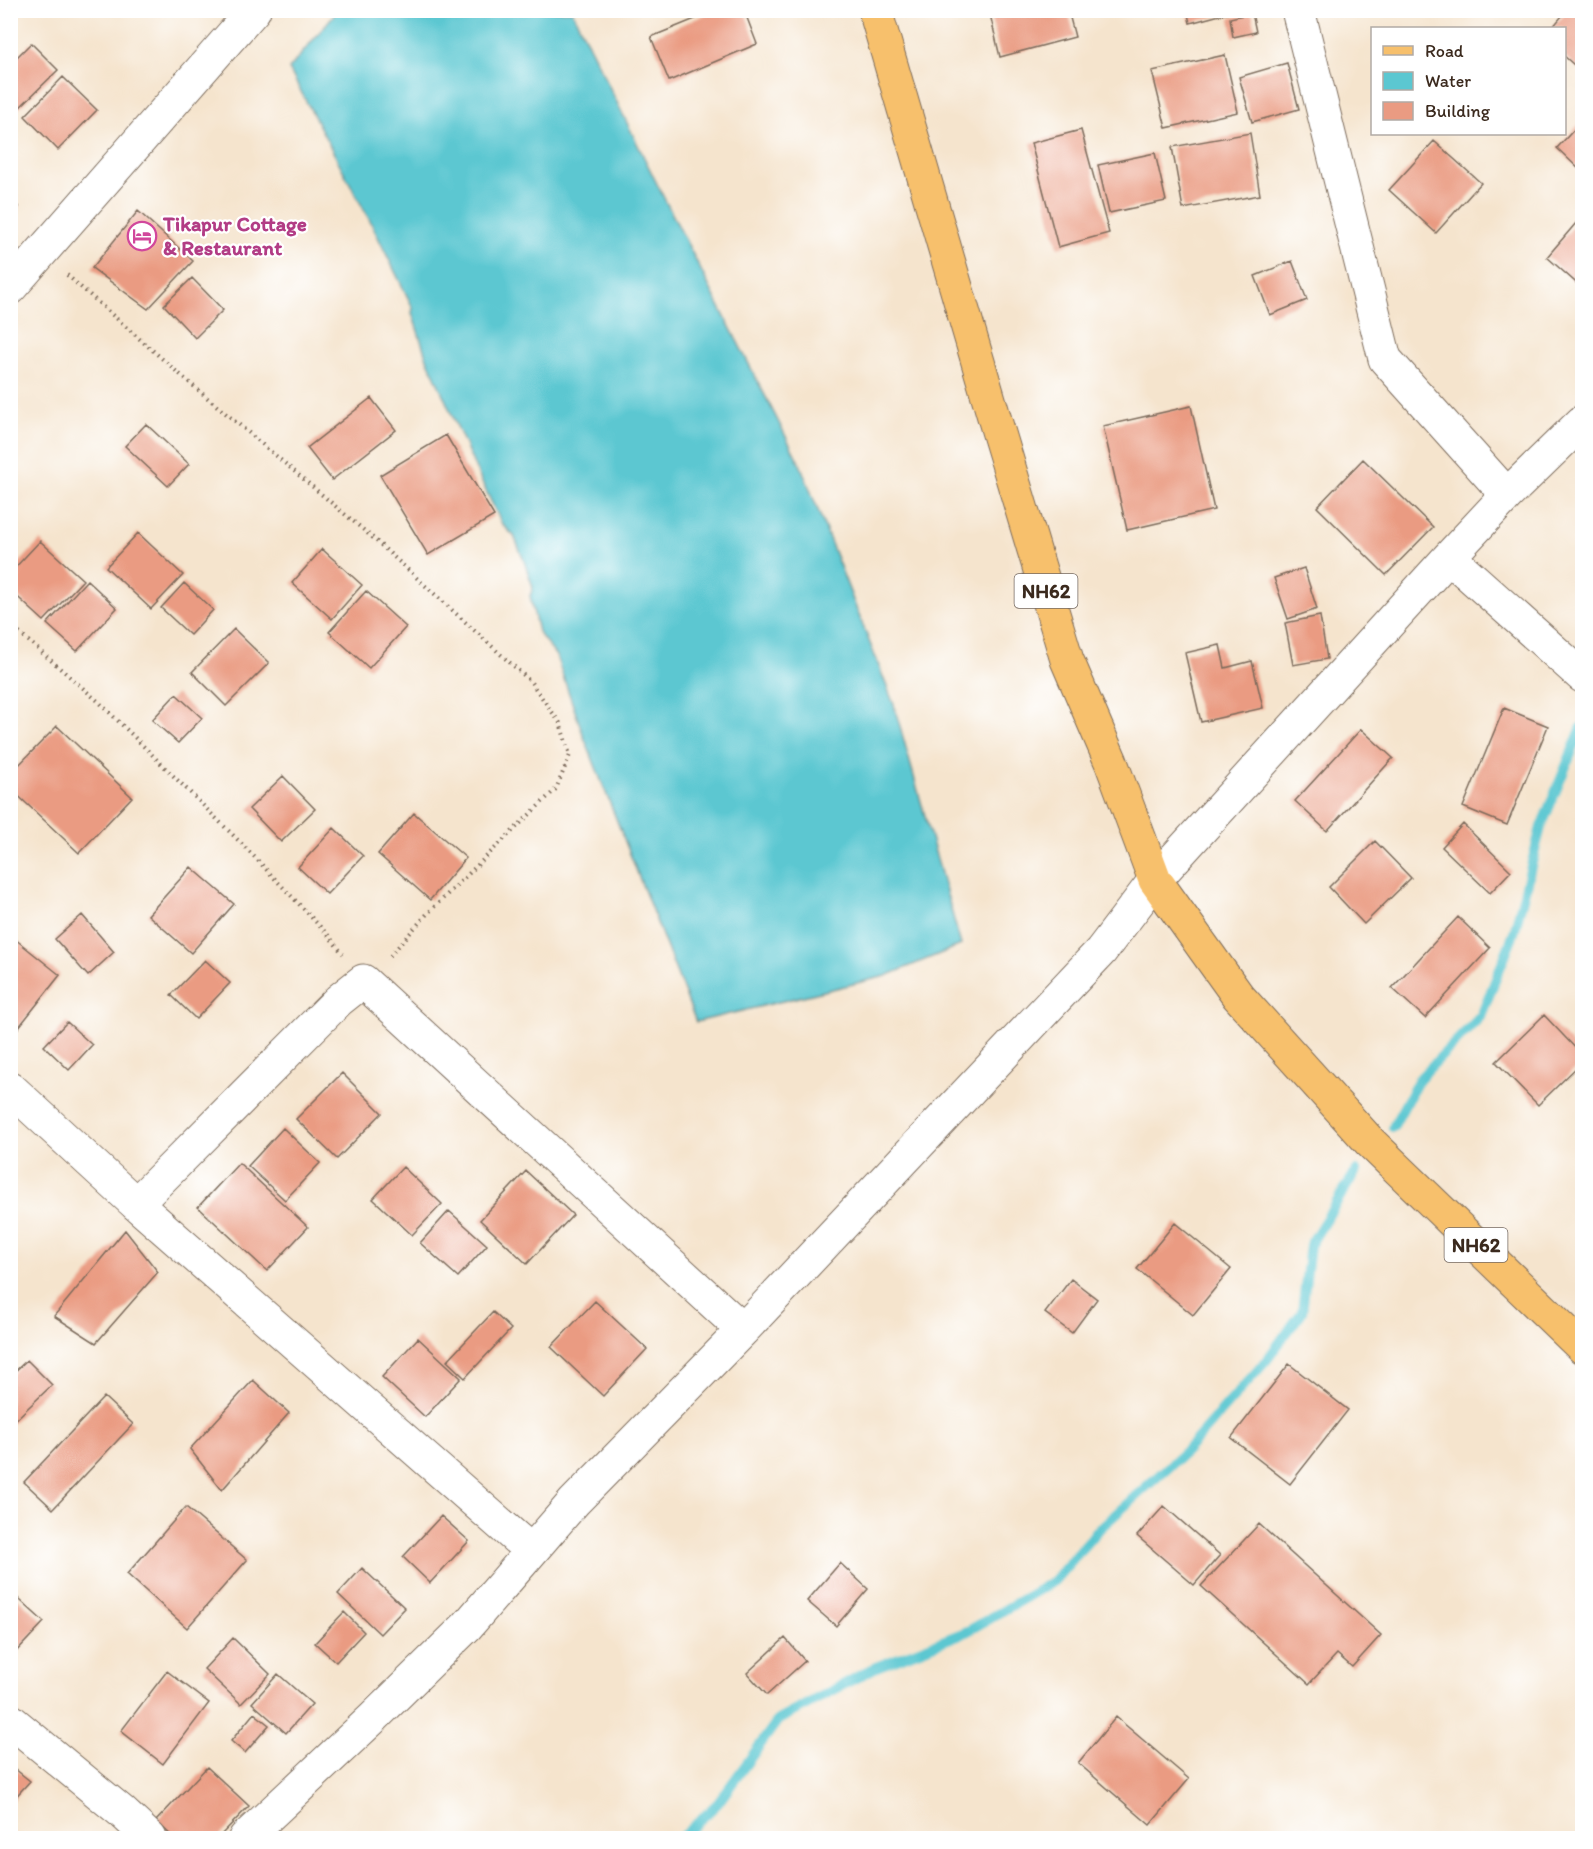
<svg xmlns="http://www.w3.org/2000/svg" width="1593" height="1849" font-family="Itim,sans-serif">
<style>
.water{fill:#5bc7d1;stroke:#4b7878;stroke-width:1.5}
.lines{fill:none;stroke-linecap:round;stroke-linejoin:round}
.stream{stroke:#5bc7d1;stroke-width:10}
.building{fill:#ea9b82}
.minor-casing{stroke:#7c6b5b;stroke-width:35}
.major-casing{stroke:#7c6b5b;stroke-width:35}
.path{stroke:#7c6b5b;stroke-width:4;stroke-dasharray:1.5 4.5;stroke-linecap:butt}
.minor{stroke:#fff;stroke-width:33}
.major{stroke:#f7c06c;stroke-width:33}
.labels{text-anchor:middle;stroke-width:4.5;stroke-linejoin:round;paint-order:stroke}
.shield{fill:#fff;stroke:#766a62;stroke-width:1.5}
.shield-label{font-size:20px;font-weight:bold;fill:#3b2a1e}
.hotel-label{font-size:21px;font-weight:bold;fill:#b23c85;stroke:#fff;text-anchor:start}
</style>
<rect width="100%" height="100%" fill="#fff"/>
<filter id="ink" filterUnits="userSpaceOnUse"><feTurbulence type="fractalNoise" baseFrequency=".0167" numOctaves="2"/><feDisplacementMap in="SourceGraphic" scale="12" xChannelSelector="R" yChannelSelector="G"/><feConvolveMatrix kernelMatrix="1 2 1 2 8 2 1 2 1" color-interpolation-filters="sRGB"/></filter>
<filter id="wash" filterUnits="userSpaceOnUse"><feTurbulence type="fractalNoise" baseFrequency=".008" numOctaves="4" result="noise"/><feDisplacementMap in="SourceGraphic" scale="24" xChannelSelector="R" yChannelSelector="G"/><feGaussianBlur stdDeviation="1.35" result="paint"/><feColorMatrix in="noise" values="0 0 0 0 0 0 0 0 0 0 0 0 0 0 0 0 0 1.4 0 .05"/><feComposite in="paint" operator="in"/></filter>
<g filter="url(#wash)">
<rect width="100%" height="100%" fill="#f5e4cd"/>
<path class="water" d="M337,11H572L663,196L800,464L894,705L961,945L886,976L696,1022L584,737L556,656L538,632L530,596L533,587L523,558L514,536L502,524L478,474L426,356L412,313L413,308L371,223L289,69Z"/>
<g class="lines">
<path class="stream" d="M1393,1127L1419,1079L1481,1016L1514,933L1541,827L1582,727
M681,1838L718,1803L778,1720L876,1667L968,1631L1054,1581L1097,1531L1186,1451L1266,1361L1302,1312L1310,1245L1356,1171"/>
</g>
<g id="blocks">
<path class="building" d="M717,10H744L757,44L669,81L651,37Z
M989,10H1068L1075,37L1000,57Z
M1187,10H1235V11L1190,23Z
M1567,10H1582V72L1564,56V28H1552Z
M1252,13L1256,32L1233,37L1230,18Z
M31,43L58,70L16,111L10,106V64Z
M1225,55L1238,112L1166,128L1152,71Z
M1287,63L1299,109L1252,122L1239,77Z
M63,77L97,110L58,150L25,116Z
M1582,121V172L1557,148Z
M1081,130L1109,233L1058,247L1031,143Z
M1250,133L1260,195L1183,209L1172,147Z
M1434,141L1481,183L1436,233L1389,190Z
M1155,153L1166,201L1109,213L1098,165Z
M10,200L19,207L10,216Z
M138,211L193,261L148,309L92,268Z
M1582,216V288L1547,257Z
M1292,261L1307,300L1270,315L1255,276Z
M192,278L223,310L195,338L164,305Z
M371,398L396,430L332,480L307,448Z
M1191,406L1214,510L1127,530L1103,426Z
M146,424L189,464L168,486L125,446Z
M446,435L494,516L428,555L380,475Z
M1363,459L1433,527L1386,575L1317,507Z
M138,533L183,575L151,609L106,567Z
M40,541L83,580L44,621L10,590V573Z
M322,549L362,585L332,619L292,583Z
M1304,568L1317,609L1288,619L1274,578Z
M87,580L117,608L77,651L47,624Z
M184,583L213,610L190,635L161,608Z
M366,591L406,627L369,668L329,632Z
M1320,616L1327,659L1293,665L1285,623Z
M234,629L269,663L226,706L192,672Z
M1220,645L1225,668L1252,661L1263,708L1201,722L1185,653Z
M176,694L202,718L178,743L152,720Z
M1504,708L1548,726L1507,825L1463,807Z
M57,726L132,797L79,853L10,788V774Z
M1361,729L1393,758L1327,831L1295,801Z
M283,776L315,809L281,842L249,809Z
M414,813L466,858L430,900L378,854Z
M1463,824L1511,871L1490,893L1442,847Z
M334,828L363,856L327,894L298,867Z
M1375,841L1411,878L1364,924L1329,887Z
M191,867L234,904L191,953L148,915Z
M82,915L114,952L88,976L55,939Z
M1458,917L1490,948L1425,1018L1392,988Z
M15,939L60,975L15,1032L10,1028V945Z
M205,960L230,983L196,1019L171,995Z
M1544,1015L1582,1055V1062L1538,1105L1496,1062Z
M67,1022L92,1045L69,1070L44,1046Z
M342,1073L382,1113L337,1159L296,1119Z
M283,1128L320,1163L285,1200L248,1166Z
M239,1163L308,1227L267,1271L198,1207Z
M403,1167L442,1204L412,1235L373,1199Z
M526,1171L573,1215L527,1264L480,1220Z
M449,1211L487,1245L458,1277L420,1243Z
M1175,1223L1231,1269L1193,1315L1137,1269Z
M125,1230L158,1272L96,1343L54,1316Z
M1071,1279L1097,1299L1072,1333L1045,1313Z
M595,1301L647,1349L603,1396L551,1347Z
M493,1312L511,1329L465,1378L447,1361Z
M418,1338L461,1378L425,1417L382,1377Z
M27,1360L52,1385L10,1425V1376Z
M1289,1364L1348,1410L1290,1484L1231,1438Z
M253,1380L289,1413L222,1490L190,1449Z
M104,1397L133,1424L53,1509L24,1482Z
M1164,1506L1220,1555L1194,1585L1137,1536Z
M186,1507L247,1560L187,1628L127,1574Z
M441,1516L469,1541L430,1583L403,1557Z
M1259,1524L1381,1635L1352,1667L1337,1654L1309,1684L1201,1586Z
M840,1563L868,1589L836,1626L807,1601Z
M362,1568L405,1608L380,1634L338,1594Z
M10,1591L44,1622L10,1658Z
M344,1612L364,1632L336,1662L315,1643Z
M233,1638L270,1674L241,1704L204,1669Z
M785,1638L805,1661L767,1695L747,1673Z
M167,1671L209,1703L163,1764L121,1731Z
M278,1674L312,1704L286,1733L252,1703Z
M254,1713L269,1725L245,1753L231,1741Z
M1116,1717L1189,1779L1150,1825L1078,1763Z
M10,1765L30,1781L10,1803Z
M207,1767L249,1806L218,1838H174L156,1821Z"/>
</g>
</g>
<g filter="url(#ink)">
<use href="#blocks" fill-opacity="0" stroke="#7c6b5b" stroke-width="1.5"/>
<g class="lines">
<g class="minor-casing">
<path id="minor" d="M1298,10L1385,359L1507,495
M10,288L254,10
M1449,557L1582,676
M10,1088L136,1204L339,1000L363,981L743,1330
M136,1204L531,1551
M10,1720L122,1812L150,1838
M245,1838L372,1719L467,1626L574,1502L743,1330L1101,951L1155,880L1449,557L1507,495L1582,422"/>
</g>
<g class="major-casing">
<path id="major" d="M875,10L997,427L1067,660L1111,762L1155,880L1238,996L1370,1142L1582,1347"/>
</g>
<path class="path" d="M67,275L184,378L373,538L530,681L560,723L570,755L556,789L427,914L388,958
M10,625L99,702L246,848L329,936L343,954"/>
<use href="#minor" class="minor"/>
<use href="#major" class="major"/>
</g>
</g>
<defs>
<g id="hotel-ring" transform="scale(1.5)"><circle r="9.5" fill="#fff" stroke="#d1479c" stroke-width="1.5"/><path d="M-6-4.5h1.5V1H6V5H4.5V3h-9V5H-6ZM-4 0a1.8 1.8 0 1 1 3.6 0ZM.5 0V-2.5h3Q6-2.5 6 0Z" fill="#d1479c"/></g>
</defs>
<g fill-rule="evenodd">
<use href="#hotel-ring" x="142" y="236"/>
</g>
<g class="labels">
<g class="shield">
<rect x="1014.5" y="574" width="63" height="34" rx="4.5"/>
<rect x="1444.5" y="1228" width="63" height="34" rx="4.5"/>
</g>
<g class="shield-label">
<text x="1046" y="598">NH62</text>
<text x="1476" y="1252">NH62</text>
</g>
<g class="hotel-label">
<text x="163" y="231">Tikapur Cottage<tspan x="163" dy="24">&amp; Restaurant</tspan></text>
</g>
</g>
<rect width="1593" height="1849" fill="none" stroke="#fff" stroke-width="36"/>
<rect x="1371" y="27" width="195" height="108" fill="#ffffff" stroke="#b1aaa5" stroke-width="1.5"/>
<rect x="1383" y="46" width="30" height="9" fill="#f7c06c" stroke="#b1aaa5" stroke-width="1.5"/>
<text x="1425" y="57" font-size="18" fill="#3b2a1e">Road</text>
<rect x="1383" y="72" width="30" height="18" fill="#5bc7d1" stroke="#b1aaa5" stroke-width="1.5"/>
<text x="1425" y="87" font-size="18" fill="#3b2a1e">Water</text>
<rect x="1383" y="102" width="30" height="18" fill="#ea9b82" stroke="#b1aaa5" stroke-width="1.5"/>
<text x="1425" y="117" font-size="18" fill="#3b2a1e">Building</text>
</svg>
